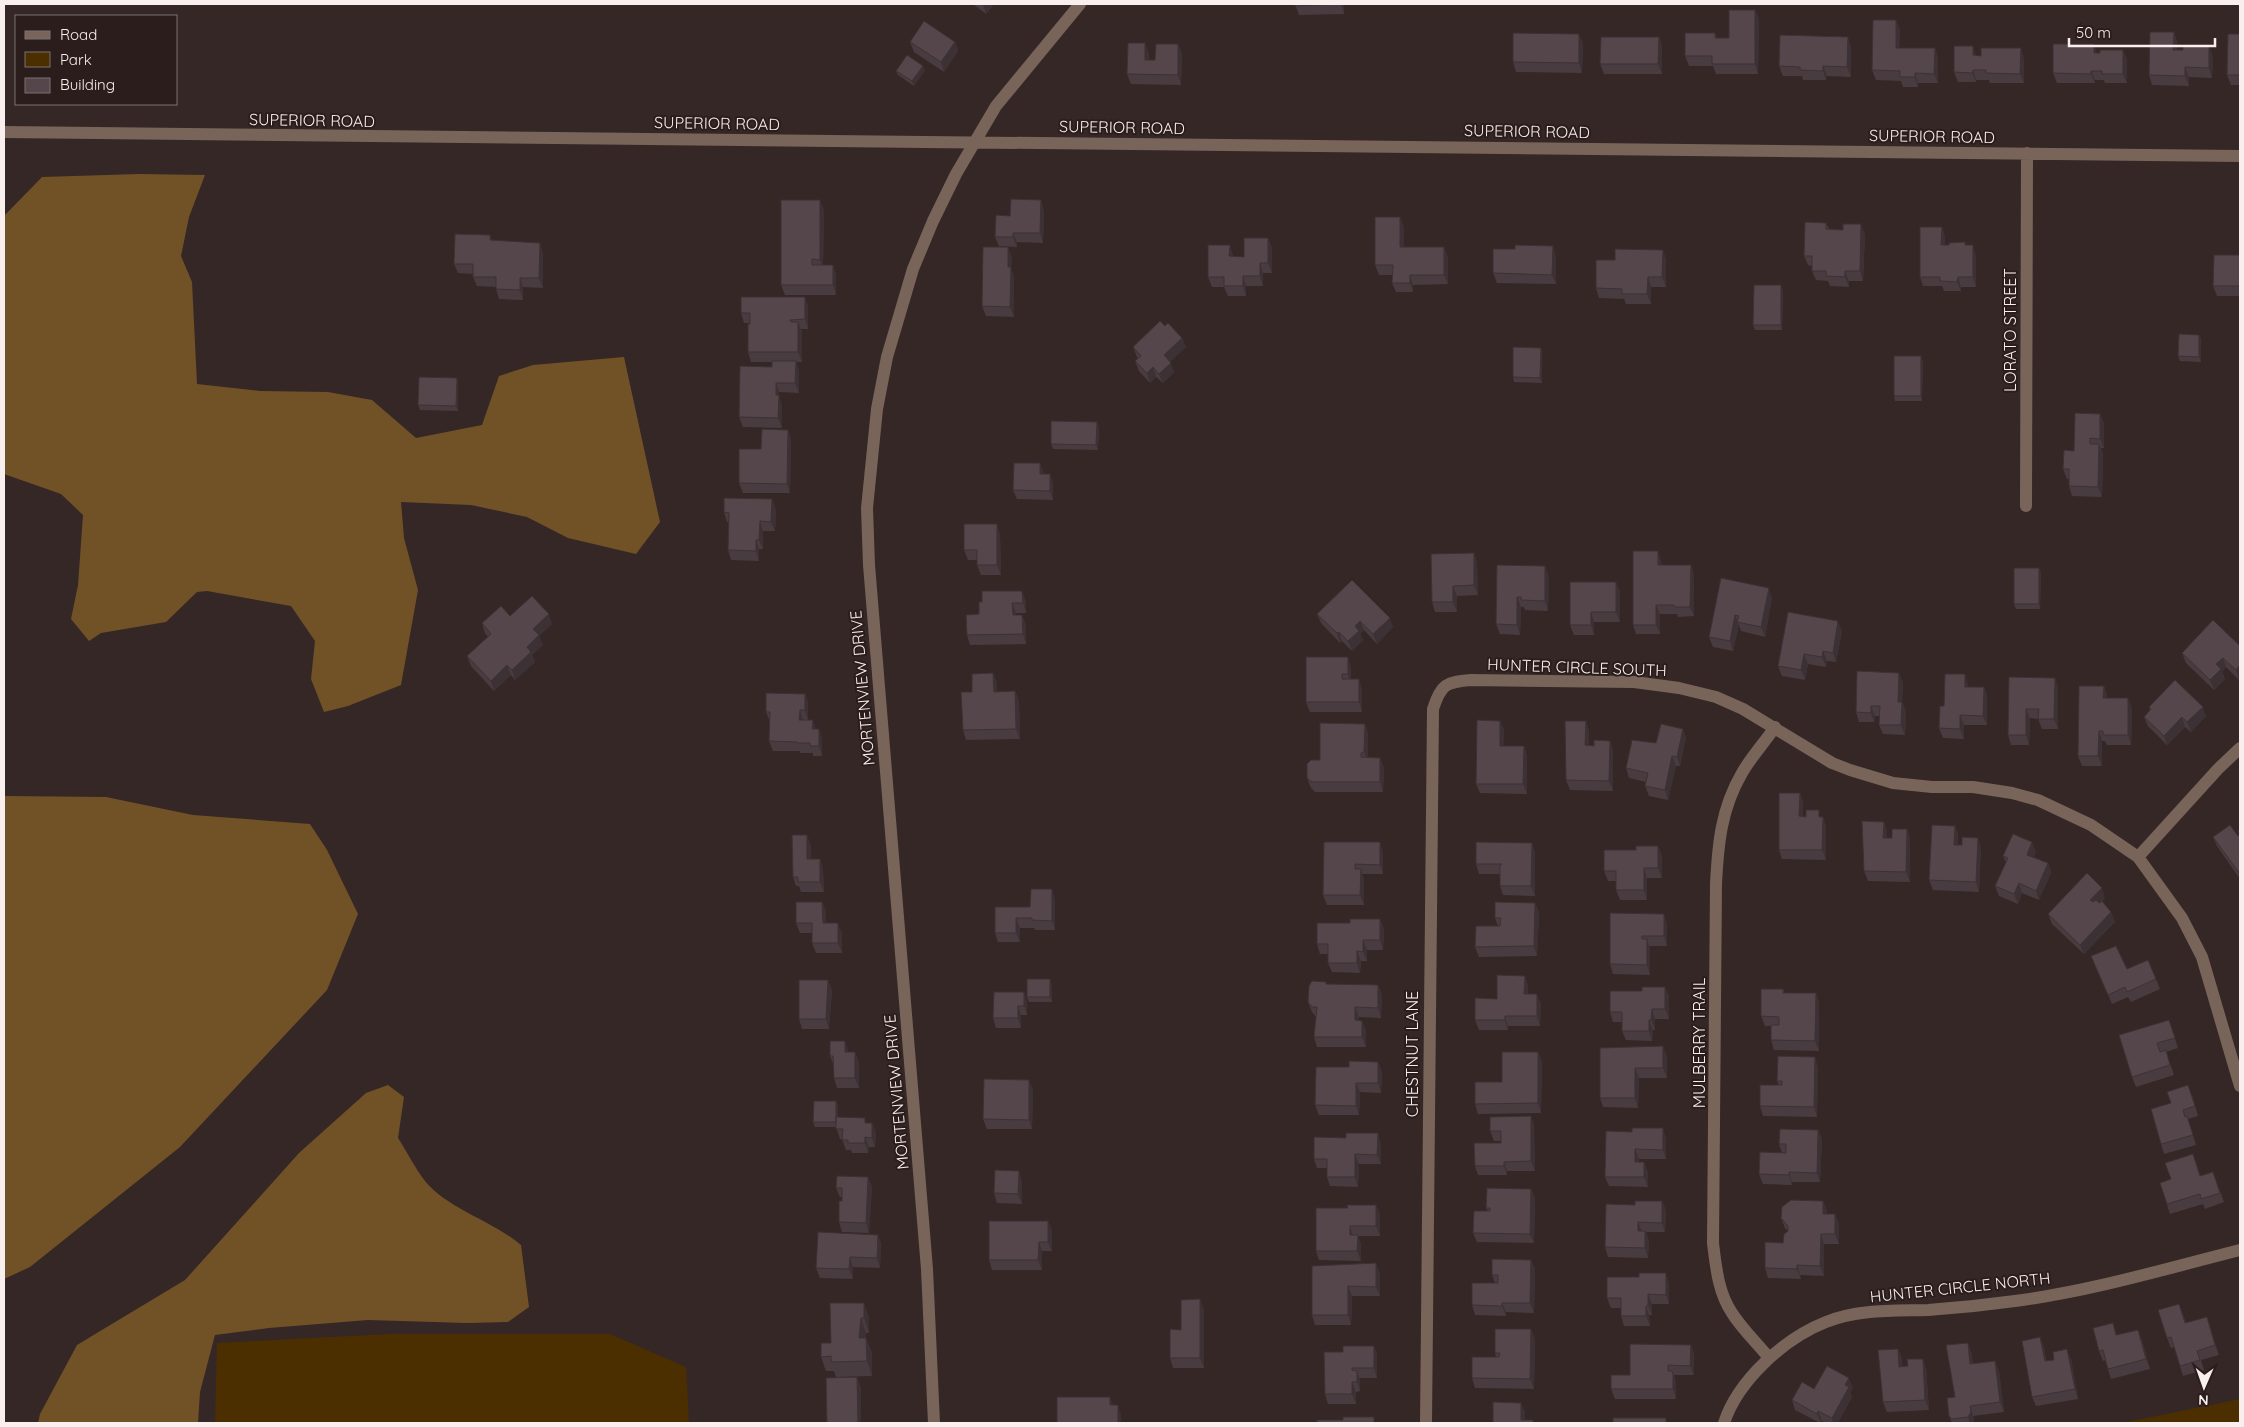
<svg xmlns="http://www.w3.org/2000/svg" width="2244" height="1427" font-family="Quicksand,sans-serif">
<style>
.green{fill:#4b2f00}
.forest{fill:#715227}
.lines{fill:none;stroke-linecap:round;stroke-linejoin:round}
.minor{stroke:#796459;stroke-width:12}
.wall{fill:#493c40}
.shaded-wall{fill:#3c3134}
.building{fill:#55464b;stroke:#3c3134}
.labels{text-anchor:middle;stroke-width:4;stroke-linejoin:round;paint-order:stroke}
.street-label{font-size:16px;fill:#f9efee;stroke:#2b1d1c}
</style>
<rect width="100%" height="100%" fill="#352726"/>
<path class="green" d="M389,1334H610L686,1367L689,1423H215L217,1343Z
M2240,1399V1423H2122Z"/>
<path class="forest" d="M139,174L205,175L189,217L181,256L192,282L197,384L260,391L328,392L372,400L416,438L482,425L499,376L533,365L624,357L660,522L636,554L568,538L527,517L471,505L401,502L404,538L418,590L401,685L348,706L324,712L311,679L315,641L291,606L207,591L197,592L166,622L101,633L89,641L71,619L78,585L83,515L61,494L4,474V216L42,177Z
M4,796L106,797L193,815L310,824L327,850L358,914L327,990L180,1147L30,1267L4,1279Z
M388,1085L404,1097L398,1138C407,1152 415,1168 425,1181C448,1209 493,1221 521,1245L529,1307L508,1322L467,1323L368,1320L269,1328L215,1335L200,1392L198,1423H38L40,1414L77,1345L185,1280L299,1153L366,1093Z"/>
<g class="lines">
<path class="minor" d="M4,132L2240,156
M2026,506L2027,153
M2138,857L2218,769L2240,748
M1769,1358C1757,1343 1742,1329 1732,1313C1718,1292 1716,1267 1713,1243L1716,884C1718,844 1721,809 1742,773C1751,757 1765,742 1775,727
M934,1423L927,1269L869,565L867,508L877,409L887,357L913,269L933,221L956,174L996,106L1080,4
M1426,1423L1433,709C1441,684 1446,682 1471,680L1634,682L1679,688L1716,697L1743,709L1832,763L1850,770L1893,783L1932,787H1973L2012,793L2038,800L2091,825L2138,857L2182,918L2202,957L2240,1086
M1724,1423C1738,1380 1785,1338 1826,1322C1858,1309 1894,1311 1928,1310C1957,1308 1986,1305 2015,1301C2091,1291 2165,1269 2240,1250"/>
</g>
<path class="wall" d="M973,4H994L986,14Z
M1295,4H1344V14L1299,15Z
M1755,10L1759,19L1758,74H1716L1713,66H1689L1685,56L1715,33L1717,38H1729Z
M1896,20L1900,30L1899,48H1935L1938,58V83H1918V87H1903L1901,81L1876,80L1872,70Z
M2174,32L2177,42V50L2213,56L2212,78L2189,77V86L2152,85L2149,75Z
M2240,34V85H2231L2227,75Z
M1659,37L1662,47V74H1604L1600,64Z
M910,42H955L958,51L944,72L914,52Z
M1583,43L1582,73L1516,72L1513,62Z
M1178,44L1182,54L1181,85L1131,84L1127,74L1149,53V60H1155Z
M1851,46V77L1827,76L1826,80H1803L1802,76H1783L1779,66Z
M2123,50L2127,60V83H2105L2104,80H2095V83H2057L2053,73L2097,53Z
M1976,56L2024,58V83H1990L1989,80H1976V82H1958L1954,72Z
M925,70L914,86L898,75L896,71Z
M824,210L823,265H833L836,275V295H785L781,285Z
M1044,210L1043,243L1017,242V247L999,246L995,237L1010,216Z
M1826,223L1829,229L1865,234L1863,281H1849V287L1830,286L1828,281L1816,280L1812,271V266L1808,265L1804,256Z
M1404,227V247H1444L1448,257V284L1413,285V292H1396L1392,283V275H1379L1375,265Z
M1942,227L1945,237V245H1949L1965,242L1966,245L1976,255V287H1961V291H1944L1942,286H1923L1920,277Z
M490,235L492,241L543,253V288L523,287V300L499,299L496,289V287L477,286L473,277V274L458,273L454,264Z
M1268,238L1272,248V273H1263V286H1246V296H1228L1224,287H1212L1208,277L1230,245L1233,257H1244Z
M1663,250L1666,260V287H1651V304H1626L1624,299L1599,298L1596,288L1615,260Z
M2240,255V296H2217L2213,286Z
M1556,256V284L1497,283L1493,273Z
M1012,257L1011,268L1014,277V317L986,316L982,306Z
M1783,290L1782,330H1755L1753,325Z
M805,297L808,306V329H801L802,332V362H796L799,371V393L779,392V397L782,405V428L743,427L739,417L772,367V362H751L748,352L750,323H744L741,313Z
M1165,326L1182,338L1186,347L1170,362L1174,372L1163,383L1156,377L1150,383L1139,371L1135,361L1138,359L1137,357L1133,347Z
M2199,335L2201,339V362L2180,361L2178,356Z
M1541,348L1542,353V383L1514,382L1513,377Z
M1923,361L1922,401H1895L1894,396Z
M457,378L458,382V411L420,410L418,405Z
M2100,414L2104,423V448H2101L2103,454L2102,497L2072,496L2069,486V479H2067L2063,469L2074,451Z
M1099,427L1098,450L1053,449L1051,444Z
M788,430L791,439L790,493H743L739,483L761,449Z
M1044,473V474H1050L1053,484V500L1017,499L1013,490Z
M776,509L775,531H763V549H759V561L731,560L728,550L729,522H727L724,512Z
M1000,534L1001,575H981L977,565V560H968L964,550Z
M1474,553L1477,563L1478,595L1457,596V612H1435L1432,602Z
M1661,561V565L1694,574V616L1678,617L1677,614H1660V634H1636L1633,625Z
M1497,565L1549,576L1548,611L1525,610L1524,607H1521L1520,635L1500,634L1496,624Z
M2039,568L2041,573L2040,609H2016L2014,604Z
M1721,578L1772,598L1765,637L1741,631L1739,625L1733,651L1713,647L1709,637Z
M1352,580L1393,627L1377,644L1364,630L1360,634L1363,640L1352,651L1342,641L1340,643L1321,623L1317,614Z
M1620,591V622H1594V635H1574L1570,625Z
M1026,601V613H1016V615H1022L1026,625V644L970,645L967,635L979,614V602Z
M510,616L552,624L539,636L543,645L532,655L535,662L515,680L511,675L494,691L471,666L467,656L488,637L485,633L482,623Z
M1842,631L1836,662L1827,661L1826,667L1808,664L1805,680L1782,676L1778,666Z
M2240,646L2239,680L2226,667L2222,672L2225,679L2214,690L2186,663L2182,653Z
M1351,667V679L1362,689V712H1310L1306,702Z
M993,673L997,683V692L1015,691L1019,701L1020,739L966,740L963,730L972,692Z
M2009,677L2055,678L2058,688V729H2042L2038,719L2030,718L2029,745H2011L2008,735Z
M1903,682L1902,702L1906,712L1905,735L1883,734L1879,725L1880,716H1875L1874,722H1859L1856,712Z
M1968,684V687H1984L1987,697V725H1964V739L1943,738L1939,728L1944,706Z
M2104,686L2107,696V698L2132,708L2131,745H2107L2105,741H2102V766H2082L2078,756Z
M805,694L808,703V720L822,738V756H813V753H800V751H773L769,741L770,722L766,712Z
M2149,707L2206,716L2191,732L2185,727L2167,745L2148,726L2144,717L2150,711Z
M1500,721L1504,730L1503,746H1524L1527,756V794L1480,793L1476,784Z
M1586,721L1589,731V745L1594,746L1610,741L1613,750V791L1570,790L1566,780Z
M1365,724L1368,734V758H1380L1384,768L1383,792H1315L1311,788L1307,778L1320,760Z
M1686,738L1680,766H1676L1668,800L1649,796L1645,786L1646,782L1629,778L1626,768L1656,743Z
M1800,793L1803,803V816L1823,817L1826,827V860L1782,859L1779,850Z
M1884,822L1887,832V838H1892L1907,829L1910,839V882L1868,881L1864,871Z
M1955,826L1958,835V845L1981,847L1979,892L1933,890L1929,880Z
M2240,829V879L2217,846L2213,837L2238,836L2239,834L2238,830Z
M1324,842L1383,852V874H1362L1364,879V905H1327L1323,895Z
M1532,843L1535,853V896L1503,895L1500,886V874H1479L1476,864Z
M811,845V859H820L823,869L824,892H801L799,886H796L793,877Z
M1658,846L1662,856V878H1647V900H1620L1616,890V881H1608L1604,871L1636,850Z
M2036,852L2034,857L2048,863L2051,873L2039,900L2022,893L2018,904L1999,896L1995,886L2006,862L2003,856Z
M2105,898L2102,902L2111,912L2115,922L2084,954L2052,924L2048,914Z
M1055,899V930H1035L1034,928H1020V942H998L995,933L1030,907Z
M822,902L826,912V923L842,933V953H816L812,943V933H800L796,923Z
M1535,903L1539,913L1537,956L1479,957L1475,947L1498,926L1495,918Z
M1610,913L1667,924V946H1649L1650,949V975L1613,974L1610,964Z
M1380,919L1384,929L1383,950H1367V961H1361L1360,973L1332,972L1328,963V954H1320L1317,944L1350,923Z
M2091,956L2156,979L2160,989L2131,1002L2128,997L2112,1004Z
M1525,976L1528,986V994L1541,1004L1540,1026H1508V1030H1479L1475,1020L1497,999Z
M828,980L832,990L829,1029H802L799,1019Z
M1052,984V1002H1029L1027,997Z
M1327,984L1378,985L1382,995L1381,1018L1359,1017V1020L1366,1030V1047H1317L1314,1037L1316,1017L1312,1012L1308,1002Z
M1665,987L1669,997V1019H1655V1030H1653L1652,1041L1626,1040L1622,1031V1022H1613L1610,1012L1642,991Z
M1783,989L1785,993H1816L1819,1003V1051L1774,1050L1771,1040V1026H1765L1761,1016Z
M1024,992L1027,1002V1015H1021V1028H996L993,1018Z
M2169,1020L2178,1048L2166,1052L2174,1075L2136,1087L2132,1077Z
M845,1041L848,1052H855L859,1062V1088H837L834,1078V1066L830,1056Z
M1600,1048L1667,1056V1078H1639L1638,1108L1603,1107L1600,1098Z
M1538,1052L1542,1062L1541,1113L1478,1114L1475,1104Z
M1378,1062L1382,1072L1381,1093L1360,1092L1359,1115H1319L1315,1105L1349,1067Z
M1818,1067L1817,1117L1763,1116L1760,1106L1779,1085L1777,1081Z
M1033,1089L1032,1129H987L983,1119Z
M2192,1095L2198,1116L2188,1119L2196,1145L2164,1154L2161,1144L2171,1103Z
M836,1101L838,1106V1117L867,1123H872L876,1133L875,1147H869L868,1153H852L851,1150H846L842,1139H840L836,1127H815L813,1122Z
M1531,1116L1534,1126L1535,1171H1507V1175H1478L1475,1166L1501,1143V1141H1494L1490,1131Z
M1818,1130L1822,1139L1820,1182H1792V1185L1763,1184L1759,1174L1782,1153L1779,1144Z
M1606,1131L1666,1138V1159H1639V1162L1648,1172V1187L1609,1186L1605,1177Z
M1381,1143V1164H1359L1358,1187L1330,1186L1327,1177V1168H1317L1314,1159Z
M2213,1172L2224,1202L2205,1209L2203,1204L2170,1214L2160,1183L2200,1176Z
M868,1177L872,1187L869,1233L842,1232L839,1222L842,1197H840L836,1188Z
M1022,1181V1204L997,1203L994,1193Z
M1535,1198L1534,1243L1477,1242L1473,1233L1488,1211L1486,1208Z
M1662,1201L1666,1211L1665,1232H1646L1649,1241L1648,1258L1608,1257L1605,1247L1635,1205Z
M1823,1201L1827,1211V1214L1839,1223V1244H1824V1276L1800,1275L1801,1279L1768,1278L1765,1268L1783,1243L1788,1231L1785,1228L1781,1218Z
M1376,1205L1380,1215V1236H1358L1361,1244V1261L1319,1260L1316,1251L1348,1208Z
M1048,1221L1052,1231V1251H1042V1270H992L989,1260Z
M878,1235L881,1244L880,1268L853,1267V1279L820,1278L816,1268Z
M1531,1260L1535,1269L1534,1313L1506,1312V1316L1475,1315L1472,1305L1495,1283L1492,1275Z
M1312,1266L1380,1273V1296H1352L1351,1325H1315L1312,1315Z
M1669,1283V1304H1652V1315H1649L1650,1326H1624L1621,1316V1308H1611L1607,1298Z
M830,1303L869,1317V1333H866V1338L872,1353V1376L836,1377L834,1371H826L821,1357L831,1343Z
M2179,1304L2186,1323L2210,1327L2219,1355L2201,1360L2204,1370L2183,1376L2174,1347L2171,1348L2167,1338Z
M1204,1309V1368H1173L1170,1358L1181,1330Z
M2117,1335L2142,1340L2150,1369L2111,1379L2105,1360L2103,1361L2099,1351Z
M1535,1339L1534,1389L1475,1388L1472,1378L1496,1357L1495,1353Z
M1374,1346L1377,1355V1378H1359L1360,1380V1391L1356,1392V1404H1328L1325,1394L1343,1352Z
M2044,1347L2046,1361L2071,1359L2078,1399L2036,1406L2032,1397Z
M1898,1349L1902,1358V1367L1908,1366L1926,1368L1929,1410L1887,1412L1883,1402Z
M1971,1352L1973,1364L1999,1371L2004,1412L1973,1416L1974,1422L1973,1423H1952L1949,1416Z
M1694,1354V1375H1674L1676,1385V1399H1615L1611,1389L1630,1375Z
M1853,1388L1850,1392L1852,1397L1838,1423H1826L1822,1421L1821,1423H1820L1795,1410L1792,1400L1814,1389Z"/>
<path class="shaded-wall" d="M983,4H994L986,14Z
M1341,4H1344V14Z
M1755,10L1759,19L1758,74L1755,64Z
M1896,20L1900,30L1899,57L1896,48Z
M2174,32L2177,42V60L2173,50Z
M1579,34L1583,43L1582,73L1579,63Z
M1659,37L1662,47V74L1658,64Z
M1848,37L1851,46V77L1847,67Z
M955,42L958,51L944,72L941,62Z
M1145,43L1149,53L1148,70L1145,60Z
M1178,44L1182,54L1181,85L1178,75Z
M2094,44L2097,53H2094Z
M1973,46L1976,56L1973,55Z
M2209,46L2213,56L2212,78L2209,68Z
M1935,48L1938,58V83L1934,74Z
M2021,48L2024,58V83L2020,74Z
M2123,50L2127,60V83L2123,74Z
M923,66L925,70L914,86L912,81Z
M1823,66L1827,76L1826,80L1823,71Z
M2185,67L2189,77V86L2185,76Z
M1973,70L1976,80V82L1972,73Z
M2091,71L2095,80V83L2091,74Z
M1915,73L1918,83V87L1915,77Z
M820,200L824,210L823,270L820,260Z
M1041,200L1044,210L1043,243L1040,233Z
M1400,217L1404,227V257L1400,247Z
M1861,224L1865,234L1863,281L1860,271Z
M1942,227L1945,237V255L1941,245Z
M1013,233L1017,242V247L1013,237Z
M1268,238L1272,248V273L1268,263Z
M540,243L543,253V288L539,278Z
M1230,245L1233,255V266L1229,256Z
M1973,245L1976,255V287L1973,277Z
M1553,246L1556,256V284L1552,275Z
M1008,247L1012,257L1011,268L1014,277V317L1010,307L1008,267Z
M1444,247L1448,257V284L1444,275Z
M1663,250L1666,260V287L1662,277Z
M1260,263L1263,273V286L1260,276Z
M833,265L836,275V295L833,285Z
M1845,271L1849,281V287L1845,277Z
M1410,275L1413,285V292L1410,283Z
M1243,276L1246,286V296L1243,286Z
M1648,277L1651,287V304L1647,294Z
M1958,277L1961,287V291L1957,282Z
M520,278L523,287V300L520,290Z
M1781,285L1783,290L1782,330L1781,325Z
M805,297L808,306V329L805,319Z
M798,322L802,332V362L798,352Z
M2199,335L2201,339V362L2199,357Z
M1182,338L1186,347L1167,365L1164,355Z
M1541,348L1542,353V383L1540,378Z
M1921,356L1923,361L1922,401L1921,396Z
M796,361L799,371V393L795,383Z
M1171,363L1174,372L1163,383L1159,374Z
M1153,367L1156,377L1150,383L1147,373Z
M457,378L458,382V411L456,406Z
M776,383L779,392V397L782,405V428L778,418L776,395Z
M2100,414L2104,423V448L2100,439Z
M1097,422L1099,427L1098,450L1096,445Z
M788,430L791,439L790,493L787,484Z
M2099,444L2103,454L2102,497L2098,487Z
M1040,463L1044,473V484L1040,474Z
M1050,474L1053,484V500L1050,491Z
M772,499L776,509L775,531L771,522Z
M760,521L763,531V549L759,540Z
M997,524L1000,534L1001,575L997,565Z
M756,540L759,549V561L756,551Z
M1658,551L1661,561V574L1658,565Z
M1474,553L1477,563L1478,595L1474,585Z
M1691,565L1694,574V616L1690,607Z
M1545,566L1549,576L1548,611L1545,601Z
M2039,568L2041,573L2040,609L2039,604Z
M1616,582L1620,591V622L1616,612Z
M1453,586L1457,596V612L1453,602Z
M1769,588L1772,598L1765,637L1761,627Z
M1022,591L1026,601V613L1023,603Z
M1517,597L1521,607L1520,635L1517,625Z
M1012,603L1016,613V625L1013,615Z
M1656,605L1660,614V634L1656,625Z
M1591,612L1594,622V635L1591,625Z
M549,614L552,624L539,636L543,645L532,655L535,662L515,680L512,670L527,647L533,629Z
M1022,615L1026,625V644L1023,634Z
M1735,615L1739,625L1733,651L1730,641Z
M1390,618L1393,627L1377,644L1373,634Z
M1360,621L1364,630L1360,634L1363,640L1352,651L1348,641L1355,626Z
M1838,621L1842,631L1836,662L1833,653Z
M1339,632L1342,641L1340,643L1337,633Z
M1823,651L1827,661L1826,667L1822,657Z
M1804,654L1808,664L1805,680L1801,670Z
M1348,657L1351,667V684L1348,674Z
M2223,658L2226,667L2222,672L2225,679L2214,690L2210,680L2216,664Z
M507,665L511,675L494,691L491,681Z
M2240,665V679L2239,680L2236,670Z
M993,673L997,683V702L994,692Z
M1899,673L1903,682L1902,702L1906,712L1905,735L1901,725L1898,702Z
M1965,674L1968,684V696L1965,687Z
M2055,678L2058,688V729L2054,719Z
M1359,679L1362,689V712L1359,702Z
M2104,686L2107,696V708L2103,698Z
M1984,687L1987,697V725L1983,716Z
M1015,691L1019,701L1020,739L1016,729Z
M805,694L808,703V720L805,710Z
M2128,698L2132,708L2131,745L2128,735Z
M1871,706L1875,716L1874,722L1871,713Z
M2203,707L2206,716L2191,732L2187,722Z
M2026,709L2030,718L2029,745L2026,735Z
M800,710L803,720H799Z
M1960,715L1964,725V739L1960,729Z
M2182,717L2185,727L2167,745L2164,736Z
M813,720L816,730L812,729Z
M1500,721L1504,730L1503,756L1500,746Z
M1586,721L1589,731V755L1585,745Z
M1365,724L1368,734V762L1364,752Z
M819,729L822,738V756L819,746Z
M1683,729L1686,738L1680,766L1677,757Z
M2099,731L2102,741V766L2098,756Z
M1610,741L1613,750V791L1609,781Z
M1524,746L1527,756V794L1523,784Z
M1672,756L1676,766L1668,800L1665,790Z
M1380,758L1384,768L1383,792L1380,782Z
M1800,793L1803,803V826L1799,816Z
M1823,817L1826,827V860L1822,850Z
M1884,822L1887,832V848L1883,838Z
M1955,826L1958,835V854L1954,845Z
M1907,829L1910,839V882L1906,872Z
M807,835L811,845V869L807,859Z
M1978,838L1981,847L1979,892L1976,882Z
M1380,842L1383,852V874L1380,865Z
M2032,842L2036,852L2031,864L2027,855Z
M1532,843L1535,853V896L1531,886Z
M1658,846L1662,856V878L1658,868Z
M820,859L823,869L824,892L820,882Z
M2048,863L2051,873L2039,900L2036,891Z
M1644,868L1647,878V900L1644,890Z
M1361,869L1364,879V905L1360,895Z
M2019,883L2022,893L2018,904L2014,894Z
M2102,888L2105,898L2094,910L2090,900Z
M1052,889L1055,899V930L1052,921Z
M822,902L826,912V933L823,923Z
M1535,903L1539,913L1537,956L1534,946Z
M2111,912L2115,922L2084,954L2080,945Z
M1664,914L1667,924V946L1664,936Z
M1016,918L1020,928V942L1016,933Z
M1380,919L1384,929L1383,950L1380,940Z
M838,923L842,933V953L838,943Z
M1647,939L1650,949V975L1647,965Z
M1363,940L1367,950V961L1363,952Z
M1357,951L1361,961L1360,973L1357,963Z
M1525,976L1528,986V1004L1524,994Z
M1050,979L1052,984V1002L1050,997Z
M828,980L832,990L829,1029L826,1019Z
M1378,985L1382,995L1381,1018L1378,1008Z
M1665,987L1669,997V1019L1665,1009Z
M1024,992L1027,1002V1015L1024,1006Z
M1816,993L1819,1003V1051L1815,1041Z
M1537,994L1541,1004L1540,1026L1537,1016Z
M1018,1006L1021,1015V1028L1018,1018Z
M1355,1007L1359,1017V1030L1355,1020Z
M1652,1009L1655,1019V1030L1651,1020Z
M1505,1016L1508,1026V1030L1505,1020Z
M1649,1020L1653,1030L1652,1041L1649,1031Z
M1362,1021L1366,1030V1047L1362,1037Z
M845,1041L848,1051V1062L845,1052Z
M1663,1046L1667,1056V1078L1663,1068Z
M855,1052L859,1062V1088L855,1078Z
M1538,1052L1542,1062L1541,1113L1538,1103Z
M1815,1057L1818,1067L1817,1117L1814,1107Z
M1378,1062L1382,1072L1381,1093L1378,1083Z
M1635,1068L1639,1078L1638,1108L1635,1098Z
M1029,1080L1033,1089L1032,1129L1029,1120Z
M1356,1083L1360,1092L1359,1115L1356,1106Z
M836,1101L838,1106V1127L836,1122Z
M1531,1116L1534,1126L1535,1171L1531,1161Z
M872,1123L876,1133L875,1147L872,1138Z
M1663,1128L1666,1138V1159L1663,1150Z
M1818,1130L1822,1139L1820,1182L1817,1173Z
M1378,1133L1381,1143V1164L1377,1155Z
M865,1137L869,1147L868,1153L865,1143Z
M1635,1149L1639,1159L1638,1171L1635,1162Z
M1355,1154L1359,1164L1358,1187L1355,1177Z
M1504,1162L1507,1171V1175L1504,1166Z
M1644,1162L1648,1172V1187L1644,1177Z
M1019,1171L1022,1181V1204L1018,1194Z
M1789,1172L1792,1182V1185L1789,1175Z
M868,1177L872,1187L869,1233L866,1223Z
M1531,1189L1535,1198L1534,1243L1530,1234Z
M1662,1201L1666,1211L1665,1232L1662,1223Z
M1823,1201L1827,1211V1223L1823,1214Z
M1376,1205L1380,1215V1236L1376,1226Z
M1835,1214L1839,1223V1244L1835,1234Z
M1048,1221L1052,1231V1251L1048,1242Z
M1638,1222L1642,1232L1638,1231Z
M1350,1226L1353,1236L1350,1235Z
M1645,1231L1649,1241L1648,1258L1645,1248Z
M1821,1234L1824,1244V1276L1820,1266Z
M878,1235L881,1244L880,1268L877,1258Z
M1358,1235L1361,1244V1261L1357,1251Z
M1039,1242L1042,1251V1270L1038,1260Z
M850,1257L853,1267V1279L849,1269Z
M1531,1260L1535,1269L1534,1313L1530,1303Z
M1376,1263L1380,1273V1296L1376,1287Z
M1797,1265L1800,1275L1801,1279L1797,1269Z
M1666,1273L1669,1283V1304L1666,1295Z
M1348,1286L1352,1296L1351,1325L1348,1315Z
M1648,1294L1652,1304V1315L1648,1305Z
M1200,1299L1204,1309V1368L1200,1358Z
M864,1303L869,1317V1333L864,1318Z
M1502,1303L1506,1312V1316L1502,1306Z
M1646,1306L1649,1315L1650,1326L1646,1316Z
M2207,1317L2210,1327L2219,1355L2215,1345Z
M861,1318L866,1333L864,1353L859,1338Z
M1531,1329L1535,1339L1534,1389L1530,1379Z
M2138,1330L2142,1340L2150,1369L2146,1359Z
M2040,1337L2044,1347L2048,1371L2045,1361Z
M866,1338L872,1353V1376L867,1361Z
M1968,1343L1971,1352L1974,1374L1970,1364Z
M1691,1345L1694,1354V1375L1690,1366Z
M1374,1346L1377,1355V1378L1374,1368Z
M1898,1349L1902,1358L1903,1377L1899,1367Z
M2067,1349L2071,1359L2078,1399L2075,1389Z
M1923,1359L1926,1368L1929,1410L1925,1400Z
M1995,1361L1999,1371L2004,1412L2000,1402Z
M1357,1371L1360,1380V1391L1357,1382Z
M1672,1371L1676,1385V1399L1673,1389Z
M857,1377L861,1387V1423H858Z
M1849,1378L1853,1388L1850,1392L1852,1397L1838,1423H1833L1832,1418L1845,1385Z
M1352,1382L1356,1392V1404L1352,1394Z
M1110,1397L1114,1407L1110,1405Z
M1521,1403L1525,1412V1423L1521,1420Z
M1118,1405L1121,1415V1423H1118Z
M1970,1406L1973,1416L1974,1422L1973,1423H1970L1968,1417Z
M1818,1411L1822,1421L1821,1423L1817,1414Z"/>
<path class="building" d="M1295,4H1341L1295,6Z
M1729,10H1755V64H1712V56H1685V33H1715V38H1729Z
M1873,20H1896V48H1935L1934,74L1915,73V77H1900V71L1872,70Z
M924,21L955,42L941,62L910,42Z
M2150,32H2174L2173,50H2183V46H2209V68L2185,67V76L2149,75Z
M1513,33L1579,34V63L1513,62Z
M2228,34H2240V75H2227Z
M1780,35L1848,37L1847,67L1823,66V71L1800,70V67L1779,66Z
M1601,37H1659L1658,64H1600Z
M1128,43H1145V60H1155L1156,44H1178V75L1127,74Z
M2053,44H2094V53H2100V50H2123V74H2102V71H2091V74L2053,73Z
M1954,46H1973V55L1981,56V48H2021L2020,74L1986,73V70H1973L1972,73L1954,72Z
M907,55L923,66L912,81L896,71Z
M1011,199L1041,200L1040,233H1013V237H995L996,215L1010,216Z
M781,200H820V260L812,259V265H833V285H781Z
M1375,217H1400V247H1444V275H1410V283H1392L1393,265H1375Z
M1805,222L1826,223V229L1843,230V224H1861L1860,271H1845V277L1826,276V271H1812V256H1804Z
M1920,227H1942L1941,245H1949V243L1965,242V245H1973V277H1958L1957,282L1940,281V277H1920Z
M455,234L490,235V240L540,243L539,278H520V290L496,289V277H473V264H454Z
M1244,238H1268V263H1260V276H1243V286H1224V277H1208V245H1230L1229,256L1244,257Z
M1515,245L1553,246L1552,275L1493,273V249H1515Z
M983,247H1008V267H1011L1010,307L982,306Z
M1615,249L1663,250L1662,277H1648L1647,294H1622V289L1596,288V260H1615Z
M2214,255H2240V286H2213Z
M1754,285H1781V325H1753Z
M741,297H805V319L790,320L791,322H798V352H748V324H750V313H741Z
M1160,321L1165,326L1168,323L1182,338L1164,355L1171,363L1159,374L1153,367L1147,373L1135,361L1141,356L1133,347Z
M2179,334L2199,335V357L2178,356Z
M1513,347L1541,348L1540,378L1513,377Z
M1894,356H1921V396H1894Z
M772,361H796L795,383H776V395H779L778,418L739,417L740,366L772,367Z
M419,377L457,378L456,406L418,405Z
M2075,413L2100,414V439L2090,438V444H2099L2098,487L2069,486V469H2063L2064,450L2074,451Z
M1051,421L1097,422L1096,445L1051,444Z
M762,429L788,430L787,484L739,483V449H761Z
M1014,463H1040V474H1050V491L1013,490Z
M724,498L772,499L771,522L760,521L759,540H756V551L728,550L729,513L724,512Z
M964,524H997V565H977V550H964Z
M1633,551H1658V565H1691L1690,607H1675L1674,605H1656V625H1633Z
M1474,553V585L1453,586V602H1432L1431,554Z
M1497,565L1545,566V601L1521,600V597H1517V625L1496,624Z
M2014,568H2039V604H2014Z
M1721,578L1769,588L1761,627L1737,622L1739,616L1735,615L1730,641L1709,637Z
M1352,580L1390,618L1373,634L1360,621L1355,626L1359,631L1348,641L1339,632L1337,633L1317,614Z
M1570,582H1616V612H1591V625H1570Z
M982,591H1022L1023,603H1012L1013,615H1022L1023,634L967,635L966,615L979,614V602H982Z
M532,596L549,614L533,629L539,635L527,647L531,652L512,670L507,665L491,681L467,656L491,634L482,623L501,606L510,616Z
M1788,612L1838,621L1833,653L1823,651L1822,657L1804,654L1801,670L1778,666Z
M2213,620L2240,646V665L2236,670L2223,658L2216,664L2221,669L2210,680L2182,653Z
M1306,657H1348V674H1342V679H1359V702H1306Z
M1857,671L1899,673L1898,702H1902L1901,725H1879L1880,706H1871V713L1856,712Z
M993,673L994,692L1015,691L1016,729L963,730L961,692H972V674Z
M1945,674H1965V687H1984L1983,716L1960,715V729L1939,728L1940,706H1944Z
M2009,677L2055,678L2054,719H2038L2039,709H2026V735H2008Z
M2175,680L2203,707L2187,722L2182,717L2164,736L2144,717L2151,709L2149,707Z
M2079,686H2104L2103,698H2128V735H2103V731H2099L2098,756H2078Z
M766,693L805,694V710H800L799,720H813L812,729H819V746H810V743H797V742L769,741L770,712H766Z
M1477,720L1500,721V746H1524L1523,784H1476Z
M1565,721H1586L1585,745L1594,746V740L1610,741L1609,781L1566,780Z
M1320,723L1365,724L1364,752L1361,753V757L1380,758V782H1312L1307,778V764L1311,760H1320Z
M1661,724L1683,729L1677,757L1672,756L1665,790L1645,786L1648,773L1626,768L1632,740L1656,743Z
M1779,793H1800L1799,816L1806,817V810H1819V817H1823L1822,850H1779Z
M1862,821L1884,822L1883,838H1892V829H1907L1906,872L1864,871Z
M1932,825L1955,826L1954,845H1962V837L1978,838L1976,882L1929,880Z
M2230,825L2238,836L2240,834V874L2213,837Z
M2013,834L2032,842L2027,855L2048,863L2036,891L2019,883L2014,894L1995,886L2008,858L2003,856Z
M792,835H807V859H820V882H798V877H793Z
M1324,842H1380V865L1355,864V869H1361L1360,895H1323Z
M1476,842L1532,843L1531,886H1500V866L1502,864H1476Z
M1636,846H1658V868H1644V890H1616V871H1604V850H1636Z
M2087,873L2102,888L2090,900L2093,902L2096,900L2099,903L2102,901L2111,912L2080,945L2048,914Z
M1031,889H1052V921L1032,920V918H1016V933H995V907H1030Z
M796,902H822L823,923H838V943H812V923H796Z
M1495,902L1535,903L1534,946L1475,947L1476,926H1500L1501,918H1495Z
M1610,913L1664,914V936H1642V939H1647V965L1610,964Z
M1350,919H1380V940H1363V952L1357,951V963H1328V944H1317V923H1350Z
M2116,946L2127,969L2148,960L2156,979L2127,992L2125,987L2108,995L2091,956Z
M1497,975L1525,976L1524,994H1537V1016H1505V1020H1475V998L1497,999Z
M1027,979H1050V997H1027Z
M799,980H828L826,1019H799Z
M1312,981L1326,982V984L1378,985V1008L1355,1007V1020L1362,1021V1037H1314L1317,1007H1312L1308,1002L1309,986Z
M1642,987H1665V1009H1652L1651,1020H1649V1031H1622V1012H1610V991H1642Z
M1761,989H1783V993H1816L1815,1041L1771,1040V1025H1779V1017L1761,1016Z
M994,992H1024V1006H1018V1018H993Z
M2169,1020L2175,1038L2157,1043L2160,1052L2166,1050L2170,1065L2132,1077L2119,1035Z
M830,1041H845V1052H855V1078H834L833,1056H830Z
M1663,1046V1068H1635V1098H1600V1048Z
M1502,1052H1538V1103L1475,1104V1082H1502Z
M1778,1056L1815,1057L1814,1107L1760,1106V1085H1782V1081H1777Z
M1349,1061L1378,1062V1083H1356V1106L1315,1105L1316,1067H1349Z
M984,1079L1029,1080V1120L983,1119Z
M2188,1085L2195,1106L2183,1110L2185,1117L2187,1116L2193,1135L2161,1144L2151,1109L2171,1103L2167,1092Z
M814,1101H836V1122H813Z
M1531,1116V1161L1504,1162V1166H1475L1474,1143H1501V1131H1490V1117Z
M836,1117L865,1118V1123H872V1138L865,1137V1143H848V1140H842L843,1129H836Z
M1632,1128H1663V1150L1635,1149V1162H1644V1177H1605L1606,1131L1632,1132Z
M1780,1129L1818,1130L1817,1173L1789,1172V1175L1759,1174L1760,1152L1786,1153V1144H1779Z
M1346,1133H1378L1377,1155L1355,1154V1177H1327V1159H1314V1137L1346,1138Z
M2193,1154L2200,1176L2213,1172L2220,1193L2201,1199L2200,1194L2167,1204L2160,1183L2171,1179L2165,1163Z
M995,1170L1019,1171L1018,1194L994,1193Z
M837,1176L868,1177L866,1223L839,1222V1201H842V1188H836Z
M1487,1188L1531,1189L1530,1234L1473,1233L1474,1211H1490V1208H1486Z
M1791,1200L1823,1201V1214H1835V1234H1821L1820,1266L1797,1265V1269L1765,1268V1242L1783,1243L1784,1234L1788,1231V1226L1781,1218L1782,1207Z
M1635,1201H1662V1223L1638,1222V1231H1645V1248L1605,1247L1606,1204L1635,1205Z
M1347,1205H1376V1226H1350V1235H1358L1357,1251H1316V1208H1348Z
M989,1221H1048V1242H1039L1038,1260H989Z
M818,1232L878,1235L877,1258L850,1257L849,1269L816,1268Z
M1492,1259L1531,1260L1530,1303H1502V1306L1472,1305V1283H1498V1275H1492Z
M1376,1263V1287L1348,1286V1315H1312V1266Z
M1639,1273H1666V1295L1648,1294V1305L1646,1306V1316H1621V1298H1607V1277H1639Z
M1200,1299V1358H1170V1329L1181,1330V1300Z
M830,1303H864V1318H861L859,1338H866L867,1361L831,1362V1356L821,1357V1343H831Z
M2179,1304L2185,1323L2207,1317L2215,1345L2197,1351L2200,1360L2180,1366L2171,1337L2167,1338L2158,1310Z
M2113,1323L2116,1335L2138,1330L2146,1359L2108,1369L2103,1350L2099,1351L2093,1328Z
M1495,1329H1531L1530,1379L1472,1378V1357H1499L1500,1353H1495Z
M2040,1337L2045,1361L2054,1360L2053,1352L2067,1349L2075,1389L2032,1397L2022,1341Z
M1968,1343L1970,1364L1995,1361L2000,1402L1970,1406L1971,1412L1968,1417L1952,1419L1949,1416L1947,1398L1955,1397L1946,1345Z
M1630,1344L1691,1345L1690,1366L1668,1365V1371H1672L1673,1375V1389H1611V1375H1630Z
M1343,1346H1374V1368H1352V1370L1357,1371V1382H1352V1394H1325L1324,1352H1343Z
M1898,1349L1899,1367L1908,1366L1907,1359H1923L1925,1400L1883,1402L1878,1350Z
M1827,1366L1849,1378L1845,1385L1849,1387L1832,1418L1818,1411L1817,1414L1792,1400L1802,1382L1814,1389Z
M857,1377L858,1423H827L826,1378Z
M1057,1397H1110V1405H1118V1423H1057Z
M1493,1402L1521,1403V1420H1533V1423H1493Z
M1343,1417H1374V1423H1317V1420H1343Z
M1613,1418H1666V1423H1613Z"/>
<g class="labels">
<g class="street-label">
<text transform="translate(312 120) rotate(1)" y="6">SUPERIOR ROAD</text>
<text transform="translate(717 123) rotate(1)" y="6">SUPERIOR ROAD</text>
<text transform="translate(1122 127) rotate(1)" y="6">SUPERIOR ROAD</text>
<text transform="translate(1527 131) rotate(1)" y="6">SUPERIOR ROAD</text>
<text transform="translate(1932 136) rotate(1)" y="6">SUPERIOR ROAD</text>
<text transform="translate(2010 330) rotate(-90)" y="6">LORATO STREET</text>
<text transform="translate(1577 667) rotate(2)" y="6">HUNTER CIRCLE SOUTH</text>
<text transform="translate(862 688) rotate(-95)" y="6">MORTENVIEW DRIVE</text>
<text transform="translate(1699 1043) rotate(-90)" y="6">MULBERRY TRAIL</text>
<text transform="translate(1412 1054) rotate(-90)" y="6">CHESTNUT LANE</text>
<text transform="translate(896 1092) rotate(-95)" y="6">MORTENVIEW DRIVE</text>
<text transform="translate(1960 1287) rotate(-6)" y="6">HUNTER CIRCLE NORTH</text>
</g>
</g>
<rect width="2244" height="1427" fill="none" stroke="#f9efee" stroke-width="10"/>
<rect x="15" y="15" width="162" height="90" fill="#2b1d1c" stroke="#7d7170"/>
<rect x="25" y="31" width="25" height="8" fill="#796459" stroke="#7d7170"/>
<text x="60" y="40" font-size="15" fill="#f9efee">Road</text>
<rect x="25" y="52" width="25" height="15" fill="#4b2f00" stroke="#7d7170"/>
<text x="60" y="65" font-size="15" fill="#f9efee">Park</text>
<rect x="25" y="78" width="25" height="15" fill="#55464b" stroke="#7d7170"/>
<text x="60" y="90" font-size="15" fill="#f9efee">Building</text>
<g transform="translate(2204 1387) rotate(182)" stroke="#2b1d1c" stroke-width="4" paint-order="stroke">
<path d="M0-4L9 19L0 12L-9 19Z" fill="#f9efee"/>
<text y="-8" font-size="14" font-weight="bold" text-anchor="middle" fill="#f9efee">N</text>
</g>
<path d="M2069 38v8h146v-8" fill="none" stroke="#f9efee" stroke-width="2.5"/>
<text x="2076" y="38" font-size="15" fill="#f9efee" stroke="#2b1d1c" stroke-width="4" paint-order="stroke">50 m</text>
</svg>
